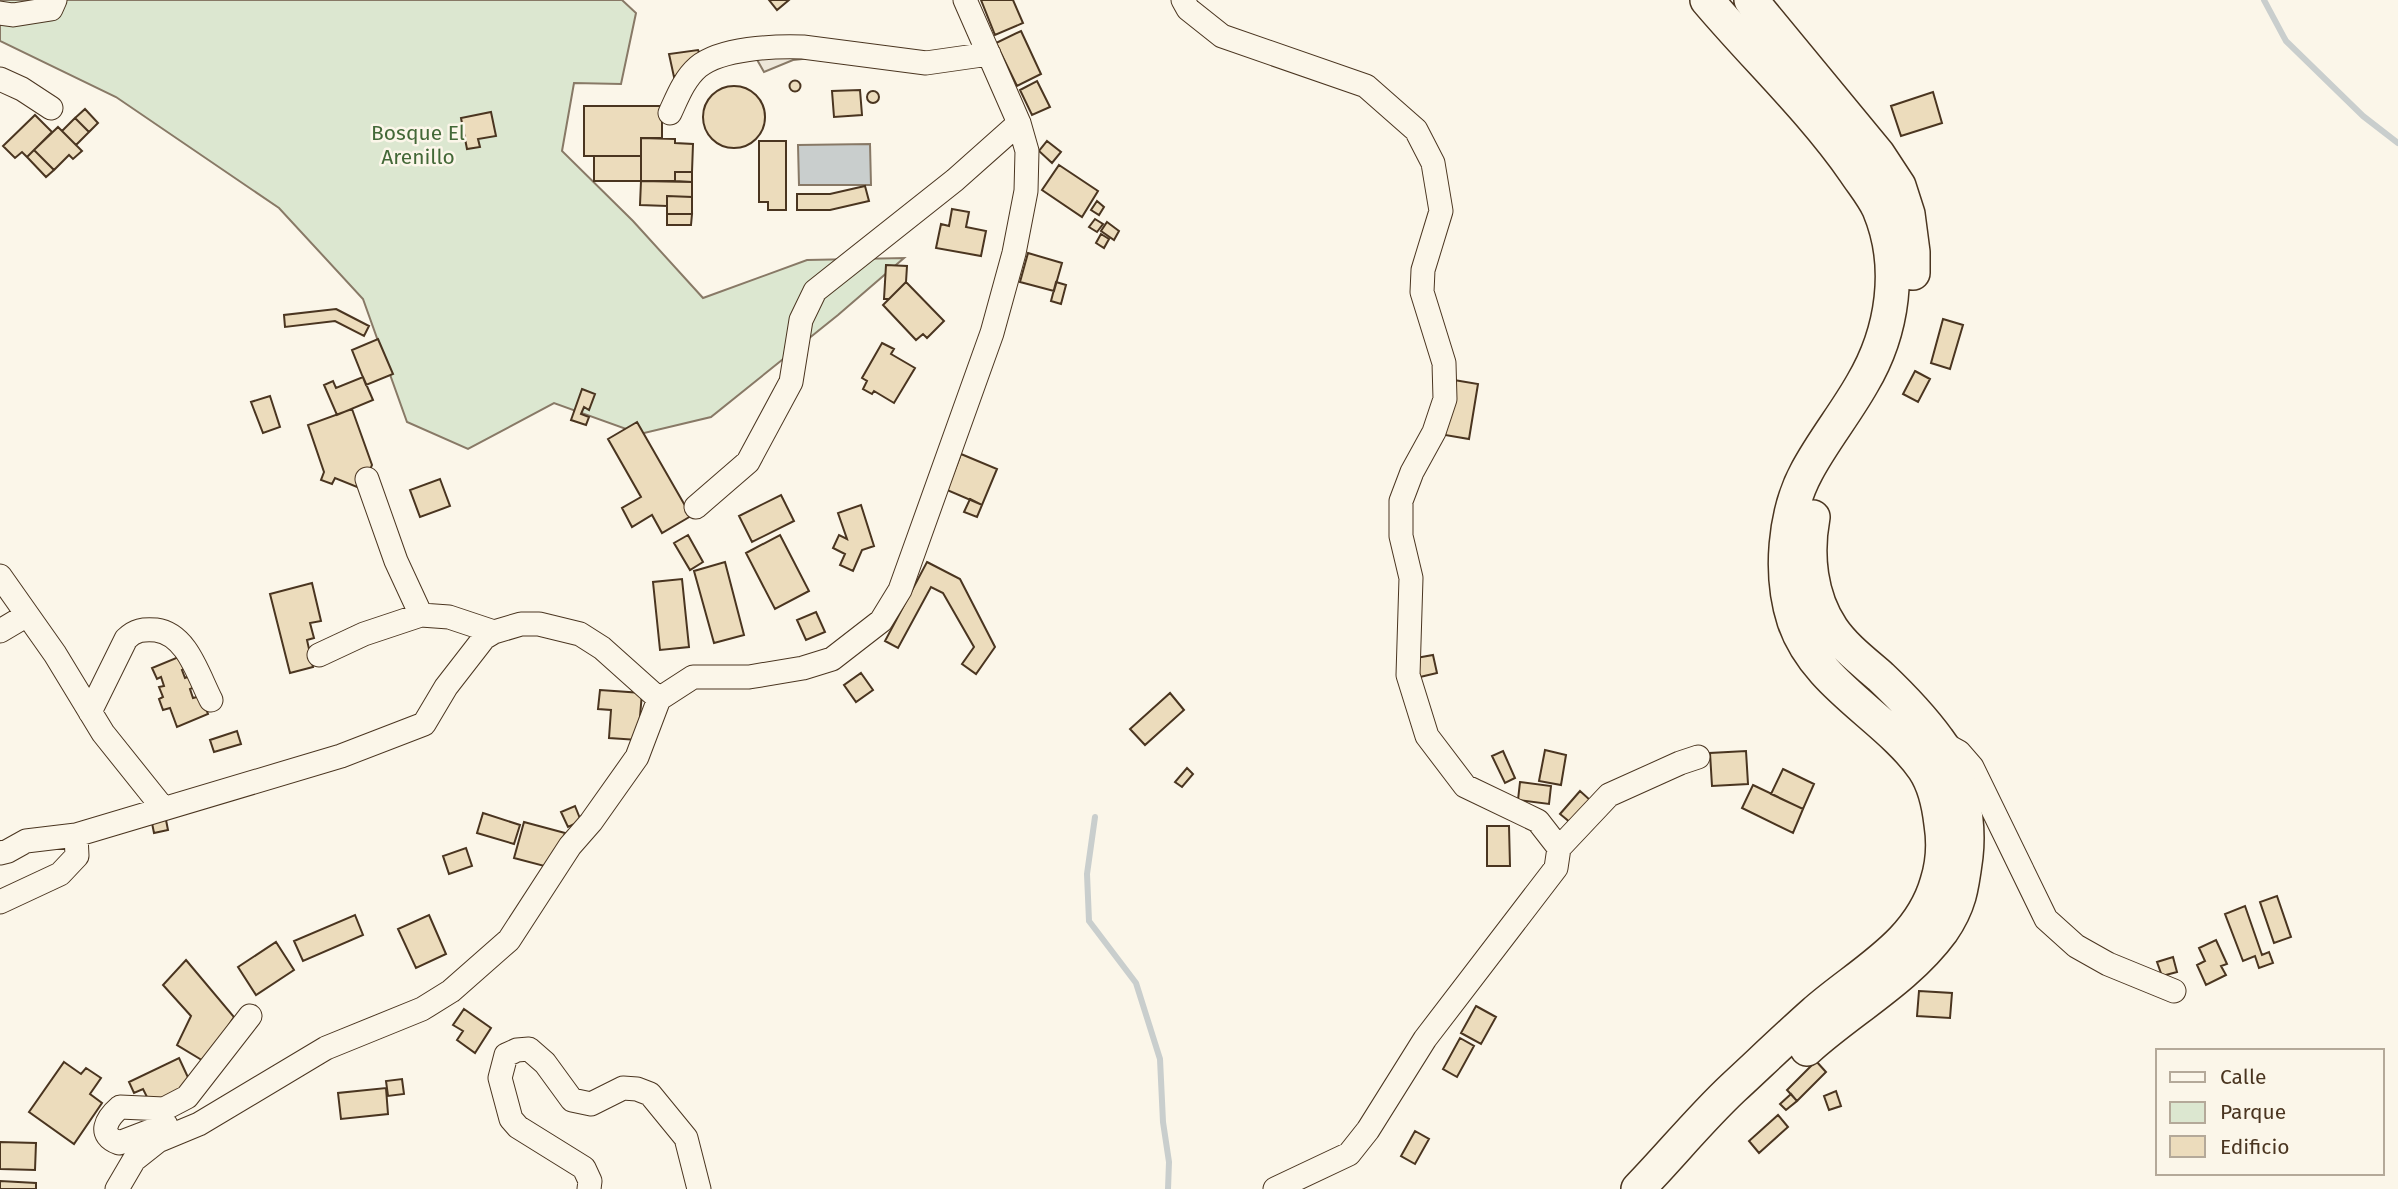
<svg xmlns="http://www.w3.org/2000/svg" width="2398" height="1189" font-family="'Fira Sans',sans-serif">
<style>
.green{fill:#dce7d0;stroke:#887966;stroke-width:2}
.parking{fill:#ede7d9;stroke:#887966;stroke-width:2}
.water{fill:#c9cecd;stroke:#887966;stroke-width:2}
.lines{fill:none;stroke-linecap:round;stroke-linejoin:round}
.stream{stroke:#c9cecd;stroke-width:6}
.building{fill:#ecdcbc;stroke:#4a3520;stroke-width:2}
.minor-casing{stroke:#4a3520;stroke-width:25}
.highway-casing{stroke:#4a3520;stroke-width:36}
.minor{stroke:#fbf6e9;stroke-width:23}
.highway{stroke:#fbf6e9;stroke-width:33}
.labels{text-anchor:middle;stroke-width:5;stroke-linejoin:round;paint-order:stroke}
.park-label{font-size:21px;fill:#436837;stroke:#fbf6e9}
</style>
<rect width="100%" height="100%" fill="#fbf6e9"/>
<path class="green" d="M0,0H622L636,13L621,84L574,83L562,151L633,221L703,298L807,260L904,258L838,315L711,417L640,434L554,403L468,449L407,422L363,299L279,208L116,97L0,41Z"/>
<path class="parking" d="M751,49L839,55L793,60L764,72Z"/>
<path class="water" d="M870,144L871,185H799L798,145Z"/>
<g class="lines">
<path class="stream" d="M2264,0L2286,41L2363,116L2398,143
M1095,817L1087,874L1089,921L1136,983L1160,1059L1163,1122L1169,1162L1168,1189"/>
</g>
<path class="building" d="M769,0H789L777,10Z
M981,0H1013L1023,23L995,35Z
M1021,31L1041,74L1017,86L996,43Z
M698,50L703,60L674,77L669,54Z
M789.5 86a5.5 5.5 0 1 1 11 0a5.5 5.5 0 1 1-11 0Z
M1037,81L1050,107L1032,115L1020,90Z
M703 117a31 31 0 1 1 62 0a31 31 0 1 1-62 0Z
M860,90L862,115L834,117L832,91Z
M867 97a6 6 0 1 1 12 0a6 6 0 1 1-12 0Z
M1933,92L1942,123L1901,136L1891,106Z
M584,106H662V138H641V156H584Z
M85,109L98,123L89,132L75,118Z
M491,112L496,136L478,139L480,147L467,149L461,118Z
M35,115L52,132L27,157L22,152L15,158L3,146Z
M75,118L89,132L76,145L62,131Z
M58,127L82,151L73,159L69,155L54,170L34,150Z
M641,138L675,139V143L693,144L692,172H675V181H641Z
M759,141H786V210H768V202H759Z
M1047,141L1061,152L1052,163L1039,151Z
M34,150L54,170L46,177L27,157Z
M594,156H641V181H594Z
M1059,165L1098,191L1082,217L1042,190Z
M675,172H692V182L675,181Z
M641,181L692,182V197L667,196V206L640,205Z
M865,186L869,201L830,210H797V194H830Z
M667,196L692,197V214H667Z
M1097,201L1104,207L1099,215L1091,210Z
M952,209L969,212L966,227L986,231L981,256L936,248L941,224L949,226Z
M667,214H692L691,225H667Z
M1095,219L1103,224L1097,232L1089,227Z
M1107,222L1119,231L1114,240L1101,231Z
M1101,234L1109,239L1104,248L1096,243Z
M1028,253L1062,263L1054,291L1020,282Z
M886,265L907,266L906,282L889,299H884Z
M906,282L944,321L927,338L923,334L916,340L883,305Z
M1056,282L1066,285L1061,304L1051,301Z
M336,309L369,326L364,336L335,321L285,327L284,315Z
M1943,319L1963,325L1950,369L1931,363Z
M378,339L393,374L366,385L352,350Z
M882,343L894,349L891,354L915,368L894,403L874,391L872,394L863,389L867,381L862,378Z
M1915,371L1930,379L1918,402L1903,394Z
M363,377L373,400L337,415L324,385L333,381L336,388Z
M1454,380L1478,384L1469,439L1445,435Z
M582,389L595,394L589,410L584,407L581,414L589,417L586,425L571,420Z
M270,396L280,427L263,433L251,402Z
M352,409L372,465L362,489L335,478L332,484L321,480L324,472L308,425Z
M637,422L691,516L662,533L652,515L632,527L622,508L641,497L608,439Z
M961,454L997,469L982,505L947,490Z
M440,479L450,506L420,517L410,490Z
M781,495L794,521L752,542L739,516Z
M970,499L982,505L977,517L964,512Z
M861,505L874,546L862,550L853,571L840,565L845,554L833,548L839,535L847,539L838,513Z
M688,535L703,562L690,570L674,543Z
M780,535L809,591L775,609L746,553Z
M725,562L744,635L714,643L694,571Z
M927,562L960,579L995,647L976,674L962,664L974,647L943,593L931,587L898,648L885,641Z
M682,579L689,647L660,650L653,582Z
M312,583L321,621L310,623L314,638L307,640L313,667L290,673L270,594Z
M816,612L825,632L806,640L797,620Z
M1433,655L1437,673L1420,677L1416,658Z
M181,656L186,668L182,670L185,678L190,676L195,687L190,689L193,698L201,696L208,714L177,727L170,708L163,710L159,699L163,697L159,687L164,686L161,677L157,679L152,668Z
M861,673L873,690L856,702L844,685Z
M600,690L642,693L638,740L609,738L611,710L598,709Z
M1170,693L1184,710L1145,745L1130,729Z
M237,731L241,744L214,752L210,740Z
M1545,750L1566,755L1561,785L1539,781Z
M1503,751L1515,778L1505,783L1492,756Z
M1746,751L1748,784L1712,786L1710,753Z
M1187,768L1193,774L1182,787L1175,782Z
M1783,769L1814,784L1803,809L1771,794Z
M1520,782L1551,786L1549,804L1518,800Z
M1753,785L1803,809L1793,833L1742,808Z
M1580,791L1590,800L1571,823L1560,814Z
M575,806L581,821L568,827L561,812Z
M483,813L520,825L514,844L477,833Z
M165,815L168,830L154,833L151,818Z
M524,822L565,833L558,856L548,867L514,858Z
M1487,826H1509L1510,866H1487Z
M466,848L472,866L449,874L443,856Z
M2277,896L2291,937L2274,943L2260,902Z
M2245,906L2262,955L2269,952L2273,963L2259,968L2255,956L2243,961L2225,914Z
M355,915L363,935L303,961L294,941Z
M429,915L446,954L416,968L398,929Z
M2216,940L2227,964L2221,966L2226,975L2206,985L2197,965L2205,961L2199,948Z
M276,942L294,970L256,995L238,967Z
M2173,957L2177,972L2162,976L2157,962Z
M186,960L234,1017L205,1062L177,1045L191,1016L163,985Z
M1919,991L1952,993L1950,1018L1917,1016Z
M1476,1006L1496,1017L1481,1044L1461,1033Z
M464,1009L491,1028L475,1053L457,1040L463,1031L453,1025Z
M1460,1038L1474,1046L1457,1077L1443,1069Z
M179,1058L192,1086L151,1105L143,1089L134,1093L129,1082Z
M1816,1061L1826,1072L1797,1101L1787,1090Z
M64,1062L81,1074L86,1068L101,1078L90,1094L102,1103L74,1144L29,1112Z
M402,1079L404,1094L388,1096L386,1081Z
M386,1088L388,1114L341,1119L338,1093Z
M1836,1091L1841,1106L1829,1110L1824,1096Z
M1791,1094L1797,1101L1786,1110L1780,1104Z
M1778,1115L1788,1127L1759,1153L1749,1141Z
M1415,1131L1429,1139L1415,1164L1401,1156Z
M0,1142L36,1143L35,1170L0,1169Z
M0,1181L36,1183V1189H0Z"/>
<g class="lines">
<g class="minor-casing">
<path id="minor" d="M1183,0L1188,9L1222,36L1366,86L1416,130L1433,163L1441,211L1423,270L1422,292L1444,363L1445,399L1434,432L1412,472L1401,501V536L1411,578L1408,675L1427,736L1465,786L1538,821L1559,848L1556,868L1425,1039L1368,1130L1349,1154L1275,1189
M0,13L13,15L51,9L55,0
M0,79L22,89L51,108
M670,113C677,98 684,79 698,67C721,48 774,46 803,47L926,63L989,54
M367,479L396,561L421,615L449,617L494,632
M696,507L748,462L791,382L801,320L815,291L955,180L1019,123
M0,576L55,654L103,733L163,808
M0,631L27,615
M319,655L364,634L421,615
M90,712L126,639C135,630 143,629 156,630C187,634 198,675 211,700
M1948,746L1959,752L1972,767L2046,919L2076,946L2108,964L2174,991
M1559,848L1609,795L1680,763L1698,757
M0,853L8,851L26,841L76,835L341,756L424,724L446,687L484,638L494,632L521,624H539L580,634L602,648L659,699
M0,902L60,874L77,856L76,835
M166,1125L119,1143C97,1135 106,1119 120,1107L164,1109L187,1097L250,1016
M117,1189L134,1160L158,1141L199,1124L326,1048L422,1009L451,991L509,940L570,846L591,822L637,757L659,699L693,677H749L803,668L832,659L881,621L900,590L992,333L1014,253L1026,191L1027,151L1019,123L965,0
M589,1189L590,1181L584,1168L518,1127L511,1119L500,1078L506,1055L517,1050L529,1049L545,1063L572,1100L591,1104L623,1088L637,1089L650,1094L686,1138L699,1189"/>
</g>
<g class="highway-casing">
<path id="highway" d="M1751,0L1878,154L1899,186L1908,214L1913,252V273
M1807,1049C1851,1009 1906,980 1942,931C1960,905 1962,887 1966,856C1970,820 1961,770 1938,740C1922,718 1901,696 1881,677C1864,662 1845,648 1832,629C1810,596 1806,555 1813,517
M1638,1189C1670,1156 1700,1119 1733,1088C1760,1063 1787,1037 1814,1013C1859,973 1919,945 1937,882C1943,863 1944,843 1941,824C1939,806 1934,784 1924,769C1887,716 1816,686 1794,621C1779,575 1784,513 1807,471C1823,441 1845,414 1862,384C1893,332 1903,266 1879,209C1873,196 1863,184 1855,172C1812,110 1756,58 1707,0"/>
</g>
<use href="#minor" class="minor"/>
<use href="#highway" class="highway"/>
</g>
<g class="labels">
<g class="park-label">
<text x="418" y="140">Bosque El<tspan x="418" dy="24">Arenillo</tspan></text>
</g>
</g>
<rect x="2156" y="1049" width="228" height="126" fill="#fbf6e9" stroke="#b4a999" stroke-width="2"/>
<rect x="2170" y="1072" width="35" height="10" fill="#fbf6e9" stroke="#b4a999" stroke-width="2"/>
<text x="2220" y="1084" font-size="21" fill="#4a3520">Calle</text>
<rect x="2170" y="1102" width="35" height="21" fill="#dce7d0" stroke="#b4a999" stroke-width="2"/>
<text x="2220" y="1119" font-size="21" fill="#4a3520">Parque</text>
<rect x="2170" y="1136" width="35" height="21" fill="#ecdcbc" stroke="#b4a999" stroke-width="2"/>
<text x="2220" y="1154" font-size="21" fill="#4a3520">Edificio</text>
</svg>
